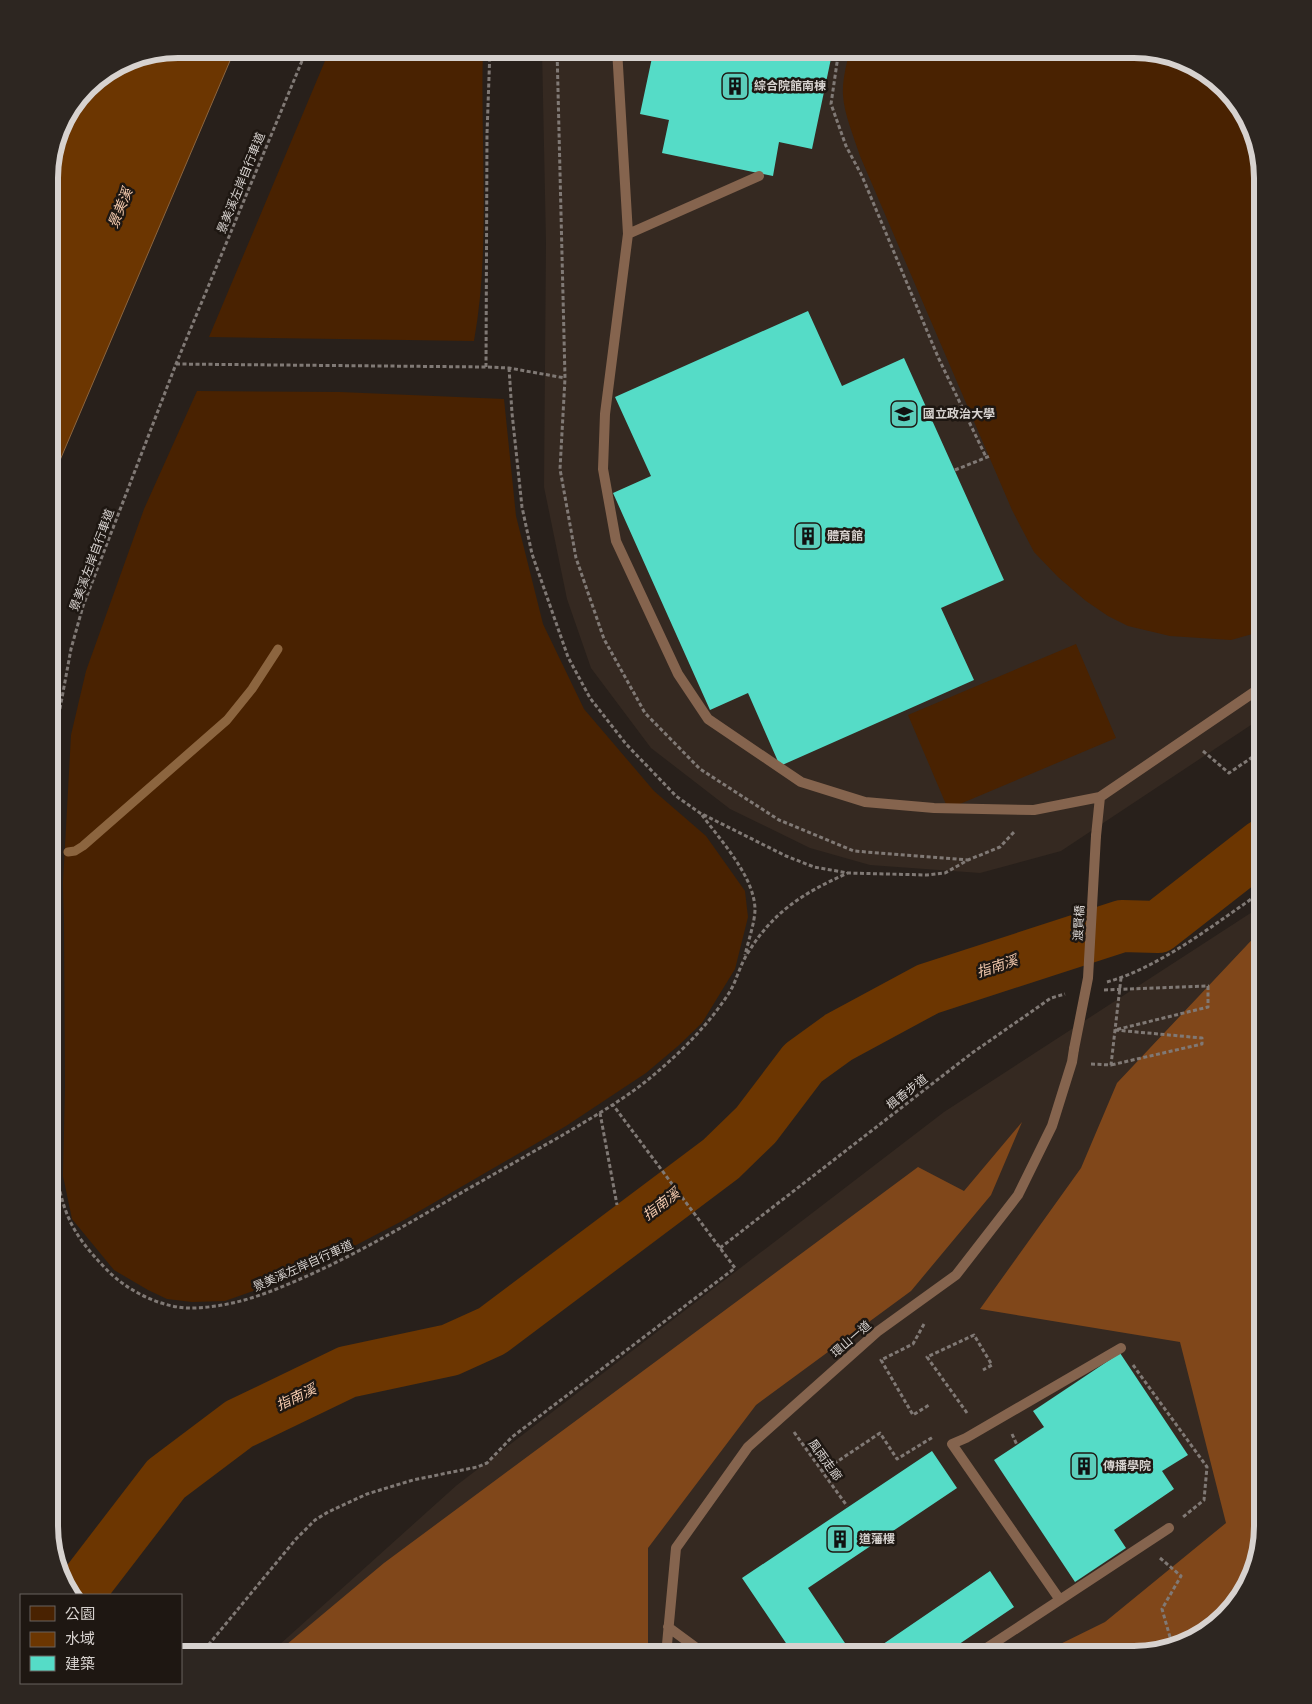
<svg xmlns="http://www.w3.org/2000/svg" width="1312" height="1704" font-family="'Varela Round','Noto Sans TC',sans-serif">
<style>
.built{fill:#352921}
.green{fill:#492201}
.forest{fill:#80471a}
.water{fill:#6c3601;stroke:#8c653f}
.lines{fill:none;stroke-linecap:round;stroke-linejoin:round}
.stream{stroke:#8c653f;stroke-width:9}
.river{stroke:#6c3601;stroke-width:52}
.building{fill:#55dcc7}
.path{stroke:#807975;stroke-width:3;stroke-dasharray:4 2.5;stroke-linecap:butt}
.lane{stroke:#85644e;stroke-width:10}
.lane-bridge{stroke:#85644e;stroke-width:10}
.labels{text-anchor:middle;stroke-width:5;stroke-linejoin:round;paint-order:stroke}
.poi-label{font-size:12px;font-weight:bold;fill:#d7d2cf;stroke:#1e1712;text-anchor:start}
.street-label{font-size:12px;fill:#d7d2cf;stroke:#1e1712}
.water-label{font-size:14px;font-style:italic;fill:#f5cbaf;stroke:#1e1712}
.rim{fill:none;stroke:#d7d2cf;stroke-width:6}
</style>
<rect width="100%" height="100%" fill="#28201b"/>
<path class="built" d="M542,49H1143L1199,66L1242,106L1263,177V717L1061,851L980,873L870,865L810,848L730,809L651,748L591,668L567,599L544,487L546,243Z
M1263,905V1527L1246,1591L1206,1634L1135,1655H268L457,1485L944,1112Z"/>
<path class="green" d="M330,49H483C480,145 491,247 474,341L209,337Z
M850,49H1143L1199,66L1242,106L1263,177V631L1231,640L1170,636L1128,626L1108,616L1086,601L1058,577L1034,552L1012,510L860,156C854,137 844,114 843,95C842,80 847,63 850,49Z
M197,391L340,392L504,399L516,516L543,624L584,709L654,791L706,836L745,891L748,917L735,969L702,1023L678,1046L646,1073L566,1126L404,1220L301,1274L225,1301L192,1302L167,1299L148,1290L114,1270L72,1219L63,1176L65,1087L64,922L63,883L71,735L86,671L144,509Z
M1076,644L1116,738L948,809L908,715Z"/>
<path class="forest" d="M1263,928V1527L1246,1591L1206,1634L1135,1655H1038L1105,1622L1226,1523L1180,1342L980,1309L1081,1168L1117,1083Z
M1022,1122L991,1195L911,1291L756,1405L648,1548V1655H274L384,1563L918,1167L964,1191Z"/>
<path class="water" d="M177,49H235L49,486V169L56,142L67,114L92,81L128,58Z"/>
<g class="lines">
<path class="stream" d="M68,852L75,851L83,846L227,720L252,689L278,649"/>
<path class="river" d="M77,1595L166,1479L239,1424L347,1372L450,1350L492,1331L721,1159L756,1125L803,1063L839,1037L928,989L1122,926L1158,927L1263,845"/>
</g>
<path class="building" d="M693,49H833L812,149L779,142L773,176L662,153L669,120L640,114L653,53L682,58L683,55Z
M808,311L842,386L904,358L1004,580L941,608L974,680L780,766L748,693L710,710L613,493L651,476L615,397Z
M1120,1353L1188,1455L1162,1471L1174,1489L1114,1530L1126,1548L1075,1582L994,1460L1044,1427L1033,1411Z
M932,1451L957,1488L808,1588L851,1652L870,1653L990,1571L1014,1607L943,1655H794L742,1578Z"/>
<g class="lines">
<path class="path" d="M307,49L176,364L83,606L71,649L59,714L55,749L51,852L54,949L55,1160C61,1210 70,1232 106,1269C127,1291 163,1309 193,1308C231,1307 264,1295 298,1280C356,1255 411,1222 466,1190C498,1172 529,1154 561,1136C593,1117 627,1098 656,1073C683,1050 709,1024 729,993C736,982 739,968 746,956C772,912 803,893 848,873
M557,49L565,378L560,469L576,558L604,639L645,713L700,769L779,820L854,851L968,860
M839,49L831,104L846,146L862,176L938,357L986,457
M176,364L486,367L509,368L565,378
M486,367L487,134L490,49
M509,368L512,413L522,507L532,554L568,657L590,698L626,744L676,796L700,813L786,856L814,867L848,873L927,875L945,873L968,860L1000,847L1015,831
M955,470L990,456
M1203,751L1229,773L1263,750
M702,815C721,841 754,876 755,909C755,922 748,942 745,955
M1107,982C1161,967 1217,922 1263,891
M1104,990L1208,986V1007L1115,1030L1202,1038V1044L1111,1065
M1091,1064L1111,1065L1121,978
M600,1113L617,1205
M720,1248L972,1053L1051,998L1065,994
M924,1324L913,1344L881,1360L913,1415L929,1405
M1133,1365L1207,1467L1204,1500L1183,1517
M967,1413L927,1357L974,1335L992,1365L983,1370
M794,1432L847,1506
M1012,1434L1017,1445
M823,1471L880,1433L897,1459L933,1437
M1160,1558L1181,1576L1162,1609L1172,1644
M200,1655L296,1539L315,1520L328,1512L367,1494L413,1480L477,1467L487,1463L512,1437L735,1268L613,1105
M782,1655L790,1650"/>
<path class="lane" d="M617,49L628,234L605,414L603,469L616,541L678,674L708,719L801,782L865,802L934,808L1034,810L1100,797L1263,686
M628,234L759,176
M1096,836L1100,797
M1060,1600L952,1444L966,1438L1121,1348
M668,1627L706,1655
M666,1655L676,1548L748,1447L877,1332L956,1275L1018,1195L1052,1126L1072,1062L1074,1049
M976,1655L1169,1528"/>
<path class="lane-bridge" d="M1074,1049L1088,978L1096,836"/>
</g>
<defs>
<g id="building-square" transform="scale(1.4375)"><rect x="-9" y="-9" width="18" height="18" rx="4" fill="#5bcebb" stroke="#1e1712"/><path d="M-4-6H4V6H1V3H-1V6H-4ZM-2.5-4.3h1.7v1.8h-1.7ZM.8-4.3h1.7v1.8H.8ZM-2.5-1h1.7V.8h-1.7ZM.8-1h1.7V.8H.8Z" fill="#111"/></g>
<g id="university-square" transform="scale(1.4375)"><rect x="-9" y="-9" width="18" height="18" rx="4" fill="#5bcebb" stroke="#1e1712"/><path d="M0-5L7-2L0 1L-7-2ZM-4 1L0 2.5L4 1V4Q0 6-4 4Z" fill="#111"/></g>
</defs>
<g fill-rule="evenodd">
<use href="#building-square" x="735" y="86"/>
<use href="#university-square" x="904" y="414"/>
<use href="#building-square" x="808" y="536"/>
<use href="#building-square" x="1084" y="1466"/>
<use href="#building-square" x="840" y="1539"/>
</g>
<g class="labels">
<g class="poi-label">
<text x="754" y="90">綜合院館南棟</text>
<text x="923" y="418">國立政治大學</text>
<text x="827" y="540">體育館</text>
<text x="1103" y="1470">傳播學院</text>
<text x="859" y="1543">道藩樓</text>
</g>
<g class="street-label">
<text transform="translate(241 183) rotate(-68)" y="4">景美溪左岸自行車道</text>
<text transform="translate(92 560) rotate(-70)" y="4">景美溪左岸自行車道</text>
<text transform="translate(1079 923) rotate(-87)" y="4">渡賢橋</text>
<text transform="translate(907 1092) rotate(-38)" y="4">楓香步道</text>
<text transform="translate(303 1266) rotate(-24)" y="4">景美溪左岸自行車道</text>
<text transform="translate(851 1339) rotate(-41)" y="4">環山一道</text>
<text transform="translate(825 1460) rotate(54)" y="4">風雨走廊</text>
</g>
<g class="water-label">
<text transform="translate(120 208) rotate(-68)" y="5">景美溪</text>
<text transform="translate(997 966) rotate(-18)" y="5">指南溪</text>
<text transform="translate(661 1204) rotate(-37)" y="5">指南溪</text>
<text transform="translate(296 1397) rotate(-25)" y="5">指南溪</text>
</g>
</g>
<path d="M0 0H1312V1704H0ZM178 58H1134A120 120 0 0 1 1254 178V1526A120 120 0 0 1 1134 1646H178A120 120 0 0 1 58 1526V178A120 120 0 0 1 178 58Z" fill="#2d2621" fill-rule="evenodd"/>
<path class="rim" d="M178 58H1134A120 120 0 0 1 1254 178V1526A120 120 0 0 1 1134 1646H178A120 120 0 0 1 58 1526V178A120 120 0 0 1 178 58Z"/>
<rect x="20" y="1594" width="162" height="90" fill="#1e1712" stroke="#68625e"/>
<rect x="30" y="1606" width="25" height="15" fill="#492201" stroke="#68625e"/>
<text x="65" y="1619" font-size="15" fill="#d7d2cf">公園</text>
<rect x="30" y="1632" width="25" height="15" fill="#6c3601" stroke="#68625e"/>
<text x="65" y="1644" font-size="15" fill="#d7d2cf">水域</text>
<rect x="30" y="1656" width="25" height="15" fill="#55dcc7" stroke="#68625e"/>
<text x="65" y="1669" font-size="15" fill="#d7d2cf">建築</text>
</svg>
